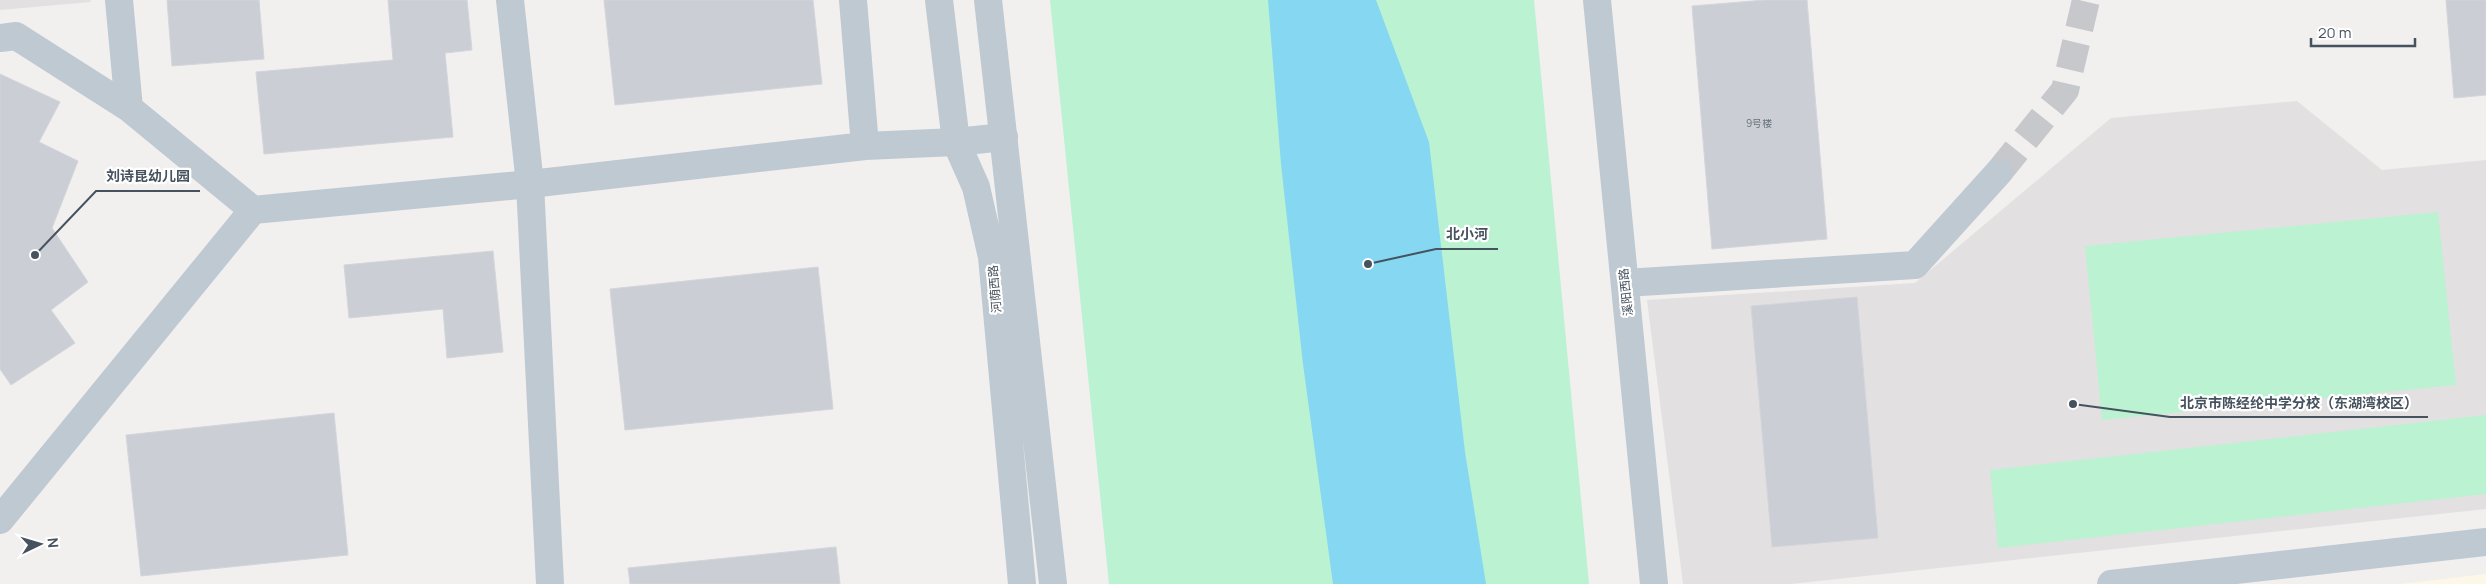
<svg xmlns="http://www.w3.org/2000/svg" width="2486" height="584" font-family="Manrope,'Noto Sans SC',sans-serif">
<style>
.commercial{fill:#fdf7e7}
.education{fill:#e3e0e1}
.green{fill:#baf2d2}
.water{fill:#85d7f2}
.building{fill:#cbced4;stroke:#d2d5db}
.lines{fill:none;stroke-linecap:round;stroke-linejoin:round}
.minor-tunnel{stroke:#c7c8cb;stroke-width:28;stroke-dasharray:28 14;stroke-linecap:butt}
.minor{stroke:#bfc9d2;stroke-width:28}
.tertiary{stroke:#bfc9d2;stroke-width:28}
.labels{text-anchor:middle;stroke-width:4.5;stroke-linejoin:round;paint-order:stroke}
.number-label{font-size:10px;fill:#67717c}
.street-label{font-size:12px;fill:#46525e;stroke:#fff}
.leader{fill:none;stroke:#46525e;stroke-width:2}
.callout-dot{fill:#46525e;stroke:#fff;stroke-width:2}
.callout-label{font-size:14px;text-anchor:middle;font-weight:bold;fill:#46525e;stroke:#fff;stroke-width:4.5;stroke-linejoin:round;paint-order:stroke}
</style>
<rect width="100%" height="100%" fill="#f2efef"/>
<path class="commercial" d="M2486,574V584H2400Z"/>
<path class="education" d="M0,0H90L91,2L0,10Z
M2297,101L2382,170L2486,160V509L1791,584H1683L1647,300L1915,283L2111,118Z"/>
<path class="green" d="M1050,0H1534L1589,584H1109Z
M2438,212L2456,385L2102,420L2085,246Z
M2486,415V494L1998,548L1990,470Z"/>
<path class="water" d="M1268,0H1376L1429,142L1465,452L1486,584H1333L1303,364L1281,164Z"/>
<path class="building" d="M167,0H259L264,59L172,66Z
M388,0H467L472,50L445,53L453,137L264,154L256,72L393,60Z
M604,0H813L822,84L615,105Z
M1765,0H1807L1827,239L1712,249L1692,6Z
M2446,0H2486V95L2454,98Z
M0,74L60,102L39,142L78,161L52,228L88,282L51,310L75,343L11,385L0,369Z
M493,251L503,352L447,358L443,309L349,318L344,265Z
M818,267L833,409L625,430L610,289Z
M1857,297L1878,538L1772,547L1751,306Z
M334,413L348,555L141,576L126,435Z
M836,547L840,584H630L628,568Z"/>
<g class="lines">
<path class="minor-tunnel" d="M1999,172L2065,90L2086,0"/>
<path class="minor" d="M119,0L129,108
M510,0L530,184L550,584
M853,0L865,146
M1597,0L1654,584
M0,38L16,36L129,108L253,210
M1625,283L1915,265L1999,172
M0,520L253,210L530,184L865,146L956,142L1004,137
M2111,584L2486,542"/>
<path class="tertiary" d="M939,0L956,142L976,187L992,257L1022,584
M988,0L1053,584"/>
</g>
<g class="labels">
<g class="number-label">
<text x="1759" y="127">9号楼</text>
</g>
<g class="street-label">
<text transform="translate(995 289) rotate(-95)" y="4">河荫西路</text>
<text transform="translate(1626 292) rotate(-96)" y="4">溪阳西路</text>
</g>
</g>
<path class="leader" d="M35 255L96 191H200M1368 264L1436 249H1498M2073 404L2170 417H2428"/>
<g class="callout-dot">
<circle cx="35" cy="255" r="5"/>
<circle cx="1368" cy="264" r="5"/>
<circle cx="2073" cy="404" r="5"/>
</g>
<g class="callout-label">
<text x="148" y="181">刘诗昆幼儿园</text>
<text x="1467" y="239">北小河</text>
<text x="2299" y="408">北京市陈经纶中学分校（东湖湾校区）</text>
</g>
<g transform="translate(40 544) rotate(85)" stroke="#ffffff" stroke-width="4" paint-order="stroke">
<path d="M0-4L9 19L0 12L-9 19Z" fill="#46525e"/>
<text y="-8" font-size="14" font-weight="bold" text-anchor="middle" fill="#46525e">N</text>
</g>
<path d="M2311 38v8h104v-8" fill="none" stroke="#46525e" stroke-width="2.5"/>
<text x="2318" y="38" font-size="15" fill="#46525e" stroke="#ffffff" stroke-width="4" paint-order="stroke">20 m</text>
</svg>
